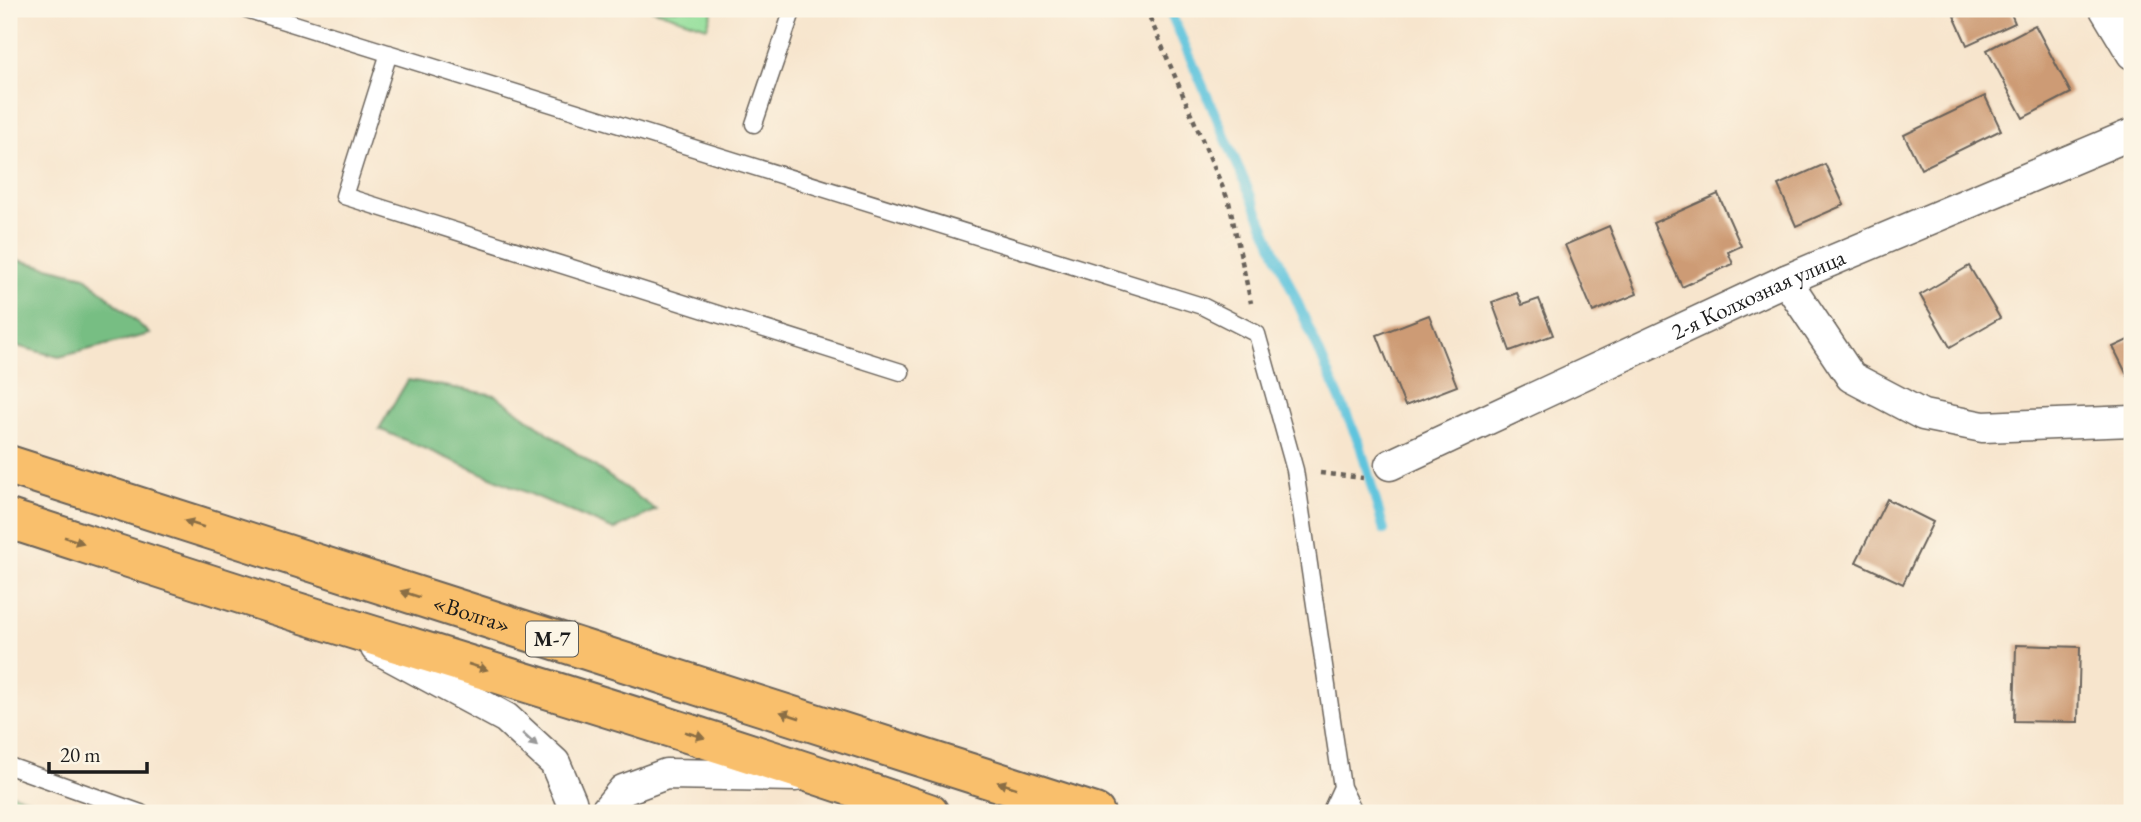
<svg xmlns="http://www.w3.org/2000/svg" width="2141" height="822" font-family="'EB Garamond',serif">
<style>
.green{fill:#94df9b;stroke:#587e5c;stroke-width:2}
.forest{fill:#77be83;stroke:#4a6d50;stroke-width:2}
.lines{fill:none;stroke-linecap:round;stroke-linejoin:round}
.stream{stroke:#5fc4dd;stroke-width:10}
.building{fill:#cd9b74}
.lane-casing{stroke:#69625a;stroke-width:19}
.street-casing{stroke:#69625a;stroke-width:33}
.highway-casing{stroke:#69625a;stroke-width:42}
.path{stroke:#69625a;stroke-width:4.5;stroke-dasharray:5 5;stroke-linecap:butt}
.lane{stroke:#fff;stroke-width:16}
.street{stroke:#fff;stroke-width:30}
.highway{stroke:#f9bf6c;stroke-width:38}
.oneway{fill:#8a6e44}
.oneway2{fill:#999}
.labels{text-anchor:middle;stroke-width:5;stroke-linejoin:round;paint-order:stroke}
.shield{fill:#fcf5e5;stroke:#5f5d58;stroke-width:2}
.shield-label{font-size:21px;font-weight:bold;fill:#1c1c1c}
.street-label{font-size:23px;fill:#1c1c1c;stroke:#fcf5e5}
</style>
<rect width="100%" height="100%" fill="#fcf5e5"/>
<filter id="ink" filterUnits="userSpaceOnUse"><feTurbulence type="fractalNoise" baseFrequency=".0143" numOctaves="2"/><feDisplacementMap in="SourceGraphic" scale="14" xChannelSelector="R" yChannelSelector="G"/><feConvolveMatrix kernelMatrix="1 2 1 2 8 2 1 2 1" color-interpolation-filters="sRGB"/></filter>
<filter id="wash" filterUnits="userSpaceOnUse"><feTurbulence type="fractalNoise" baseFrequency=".00686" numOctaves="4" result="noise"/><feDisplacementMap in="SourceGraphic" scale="28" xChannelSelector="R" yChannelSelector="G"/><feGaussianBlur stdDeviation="1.57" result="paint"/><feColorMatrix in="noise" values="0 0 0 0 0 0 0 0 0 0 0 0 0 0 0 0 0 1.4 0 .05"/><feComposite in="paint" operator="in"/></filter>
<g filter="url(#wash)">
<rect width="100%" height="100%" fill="#f7e5cd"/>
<path class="green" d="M651,9H713L707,27Z
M9,793L70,813H9Z"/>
<path class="forest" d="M9,258L85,276L150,334L59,357L9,344Z
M408,380L495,395L656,510L614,530L379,429Z"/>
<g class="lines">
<path class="stream" d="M1169,9L1360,445L1384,530"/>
</g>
<g id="blocks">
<path class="building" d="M1970,9H2009L2015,23L1967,45L1954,16Z
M2035,25L2071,93L2023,118L1987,50Z
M1985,96L2001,130L1921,169L1904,135Z
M1825,164L1844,205L1796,226L1778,185Z
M1718,194L1741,246L1728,252L1733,264L1682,287L1653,223Z
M1609,226L1637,294L1593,312L1565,245Z
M1969,266L2000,318L1950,347L1920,295Z
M1517,293L1522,305L1539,299L1553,335L1510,351L1492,302Z
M1429,315L1457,386L1405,406L1377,335Z
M2132,338V378L2129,379L2113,347Z
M1887,499L1933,522L1903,584L1856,562Z
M2016,645L2080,647L2078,722L2014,721Z"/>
</g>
</g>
<g filter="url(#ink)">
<use href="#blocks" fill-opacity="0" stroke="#69625a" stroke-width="2"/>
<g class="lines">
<g class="lane-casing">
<path id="lane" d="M246,9L1202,306L1257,334L1295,470L1342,787
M389,53L344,196L901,372
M754,124L793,9
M9,766L141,813
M1330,813L1342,787L1355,813"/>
</g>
<g class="street-casing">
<g id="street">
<path d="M2105,9L2132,54"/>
<path d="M1786,280L1851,377L1923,415L1983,427L2132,421"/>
<path id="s1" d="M1390,465L1786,280L2132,134"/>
<path d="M376,648L506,718L555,763L571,801L574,813"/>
<path d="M604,813L623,790L666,774L796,776"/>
</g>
</g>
<g class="highway-casing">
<g id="highway">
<path id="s2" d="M9,465L1095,813"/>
<path d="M9,519C114,553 220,588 326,621C527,683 730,744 929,813"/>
</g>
</g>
<path class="path" d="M1146,9L1229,202L1251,303
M1320,473L1363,478"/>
<use href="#lane" class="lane"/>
<use href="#street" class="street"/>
<use href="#highway" class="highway"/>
</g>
<defs><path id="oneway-solid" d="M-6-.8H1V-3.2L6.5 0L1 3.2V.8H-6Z" transform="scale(1.75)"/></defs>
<g class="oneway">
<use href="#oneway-solid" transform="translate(194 524) rotate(-162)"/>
<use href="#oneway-solid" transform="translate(74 540) rotate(18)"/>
<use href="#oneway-solid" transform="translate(410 594) rotate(-162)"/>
<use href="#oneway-solid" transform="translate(478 667) rotate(17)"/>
<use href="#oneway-solid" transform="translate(790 715) rotate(-162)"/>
<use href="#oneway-solid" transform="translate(695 735) rotate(18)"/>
<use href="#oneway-solid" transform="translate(1007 785) rotate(-162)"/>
</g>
<use class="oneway2" href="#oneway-solid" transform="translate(530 740) rotate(42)"/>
</g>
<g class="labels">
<rect class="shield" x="526" y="621.5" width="52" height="35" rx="5"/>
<g class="shield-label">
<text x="552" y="646">М-7</text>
</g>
<g class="street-label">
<text dy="8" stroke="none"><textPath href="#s1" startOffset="406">2-я Колхозная улица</textPath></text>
<text dy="8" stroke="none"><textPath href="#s2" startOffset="486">«Волга»</textPath></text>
</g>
</g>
<rect width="2141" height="822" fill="none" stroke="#fcf5e5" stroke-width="35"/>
<path d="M49 762v10h98v-10" fill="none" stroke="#1c1c1c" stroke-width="3.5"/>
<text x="60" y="762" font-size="21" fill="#1c1c1c" stroke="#fcf5e5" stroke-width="5" paint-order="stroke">20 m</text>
</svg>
